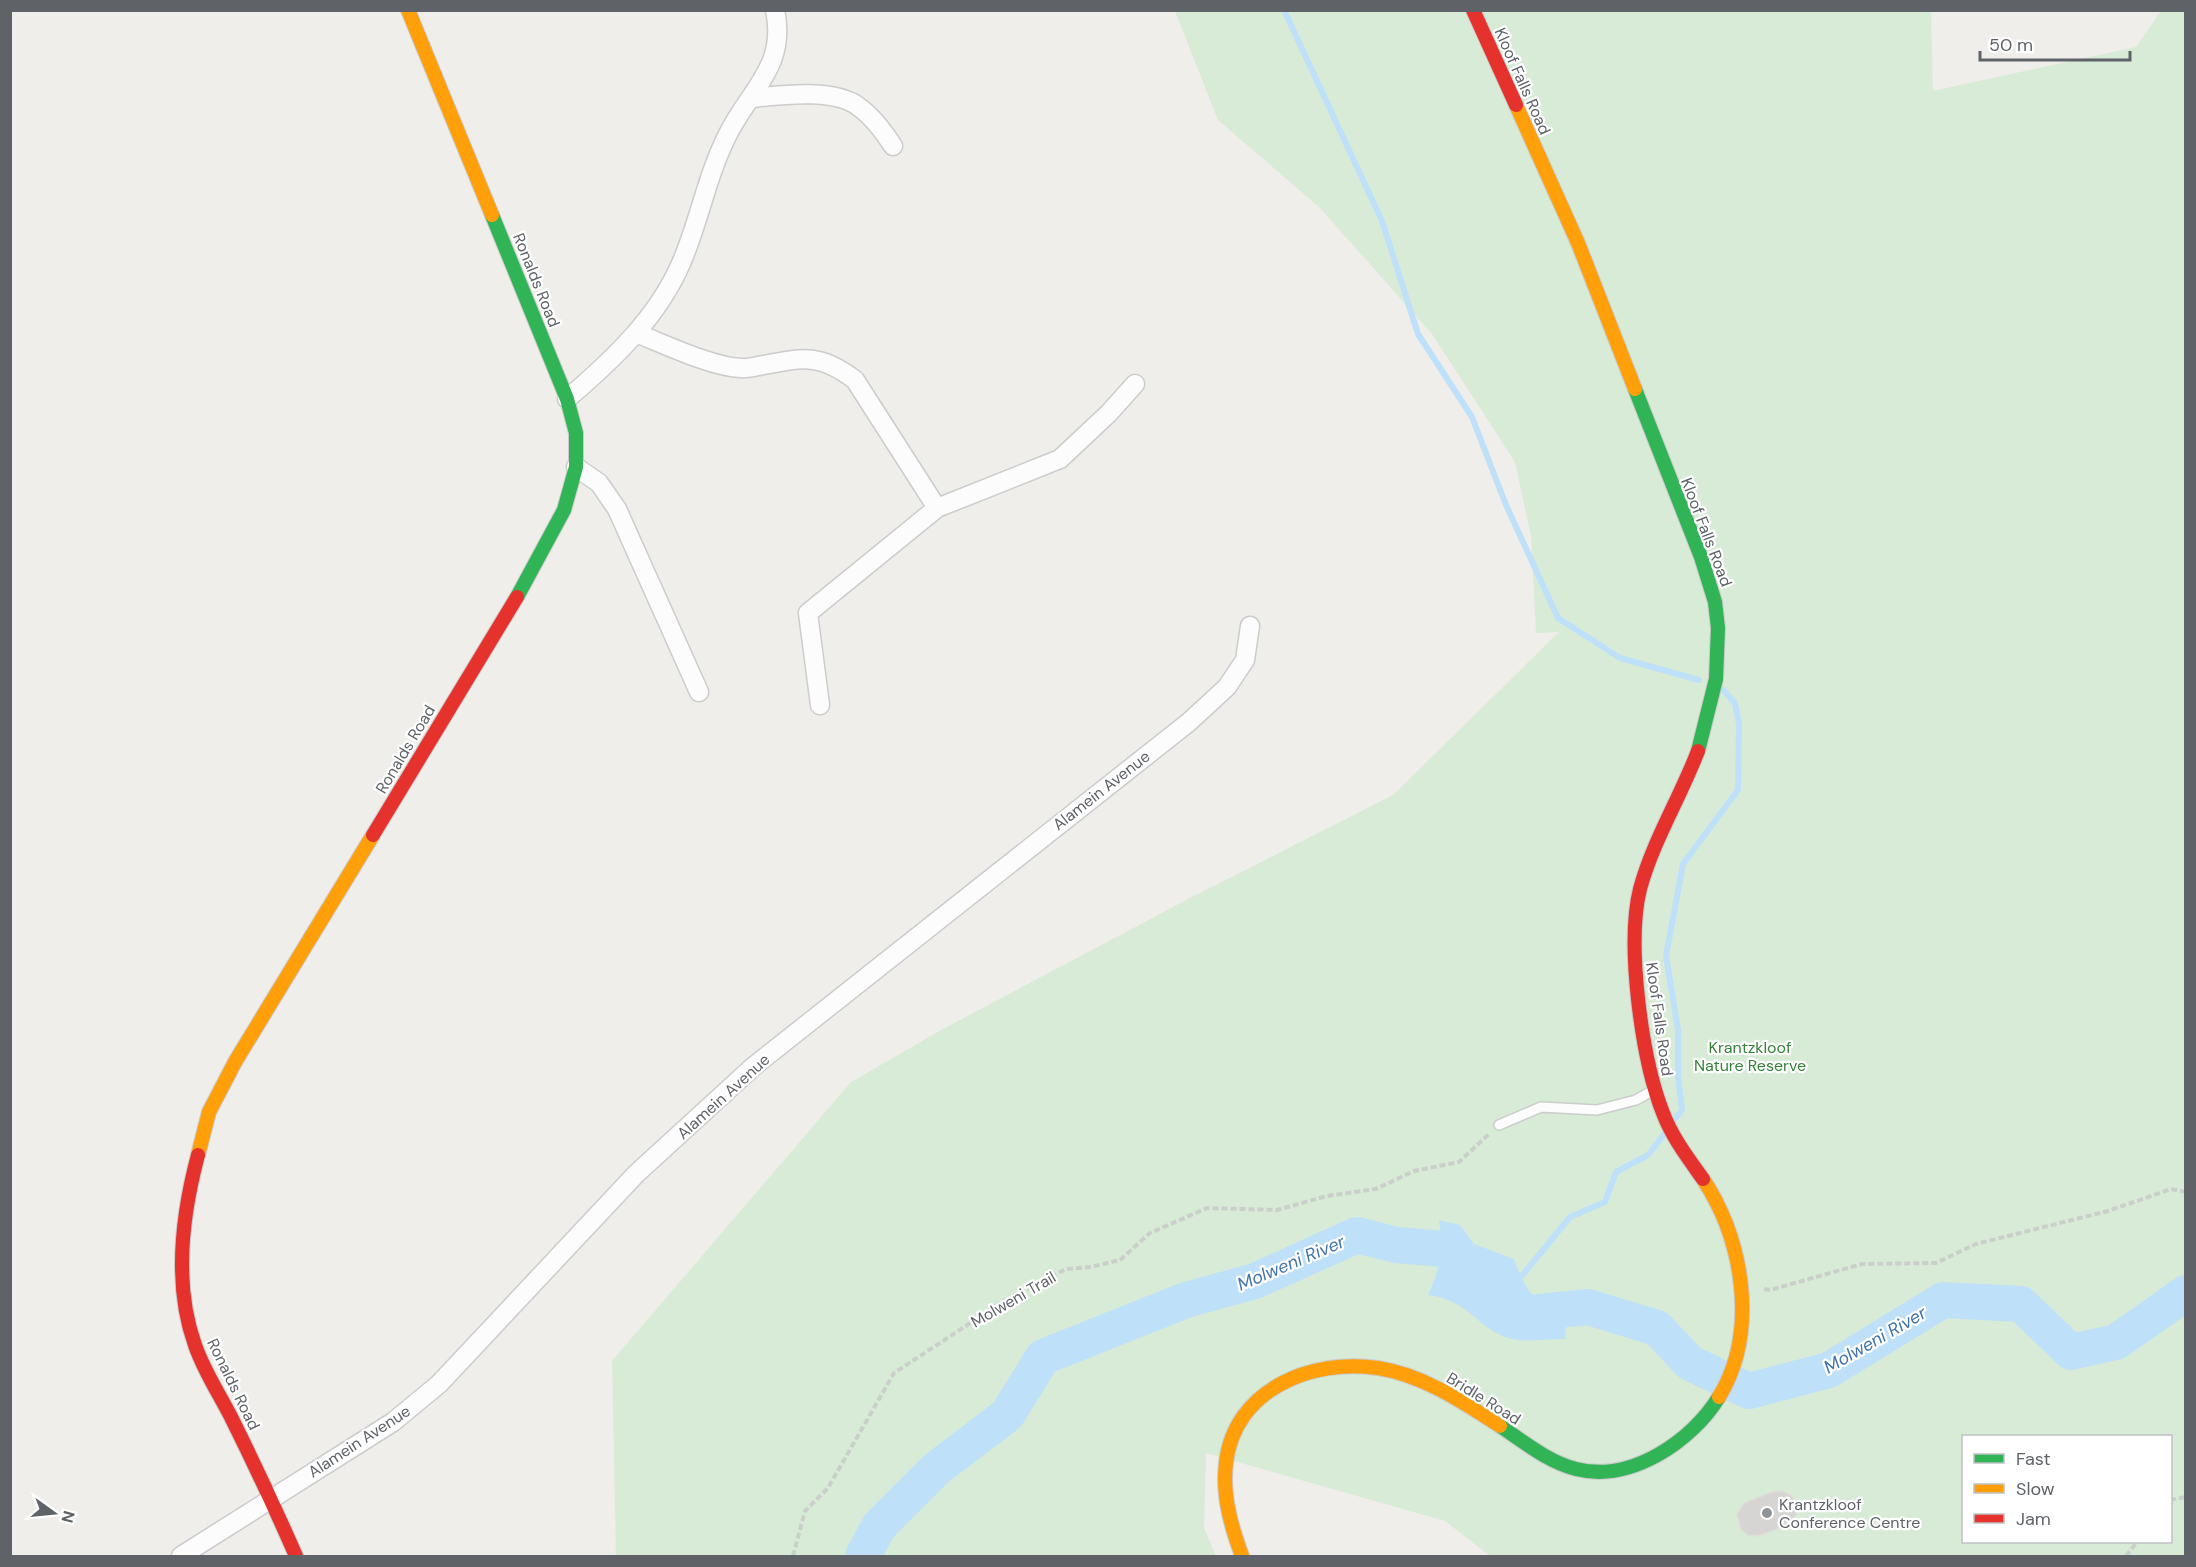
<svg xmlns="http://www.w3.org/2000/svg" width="2196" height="1567" font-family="'DM Sans',sans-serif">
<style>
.green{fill:#d8ebd6;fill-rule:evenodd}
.water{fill:#bfe0f9}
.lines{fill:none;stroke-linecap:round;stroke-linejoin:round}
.stream{stroke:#bfe0f9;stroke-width:6}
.river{stroke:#bfe0f9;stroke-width:36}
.building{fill:#d6d5d3;stroke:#deddd9;stroke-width:1.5}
.lane-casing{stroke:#cbcccc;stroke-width:12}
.street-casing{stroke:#cbcccc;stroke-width:21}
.fast-casing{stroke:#cacacb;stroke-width:16}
.slow-casing{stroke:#cacacb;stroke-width:16}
.jam-casing{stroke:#cacacb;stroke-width:16}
.path{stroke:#cacfcc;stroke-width:4;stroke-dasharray:6 3;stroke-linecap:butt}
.lane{stroke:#fdfcfc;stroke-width:9}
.street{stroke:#fdfcfc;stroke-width:18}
.fast{stroke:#30b455;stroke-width:14}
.slow{stroke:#ff9f0a;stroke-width:14}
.jam{stroke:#e5322d;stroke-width:14}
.poi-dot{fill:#919496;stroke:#fff;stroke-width:2}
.labels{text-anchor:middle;stroke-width:4.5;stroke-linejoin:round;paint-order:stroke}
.street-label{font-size:16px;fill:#5f6368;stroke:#fff}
.park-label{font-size:16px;fill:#348238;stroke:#fff}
.poi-label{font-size:16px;fill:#5f6368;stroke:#fff;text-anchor:start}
.water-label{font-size:18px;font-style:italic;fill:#4174aa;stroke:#fff}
</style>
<rect width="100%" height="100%" fill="#efeeea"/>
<path class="green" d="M1175,11H1931L1933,91L2136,47L2161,11H2185V1556H1490L1445,1521L1206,1453L1204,1528L1216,1556H616L612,1361L851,1082L943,1029L1190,898L1393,795L1559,632L1536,633L1531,536L1515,462L1432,334L1319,207L1218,120ZM1964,1436H2170V1542H1964Z"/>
<path class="water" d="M1439,1220L1460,1225L1474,1244L1514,1259C1519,1273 1526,1290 1537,1300C1552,1316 1566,1313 1566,1339C1545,1338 1525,1344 1505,1337C1475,1325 1469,1301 1428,1295C1441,1267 1443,1250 1439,1220Z"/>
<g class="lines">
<path class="stream" d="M1284,10L1382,221L1418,334L1472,417L1506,505L1558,618L1620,658L1699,680
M1674,1120L1682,1110L1678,1076V1030L1666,956L1683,864L1738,790L1739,724L1735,703L1723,690
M1521,1277L1570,1217L1605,1202L1616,1172L1648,1155L1665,1133
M2185,1293L2186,1292"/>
<path class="river" d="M863,1556L879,1526L936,1469L1007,1415L1043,1357L1186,1300L1255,1281L1357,1235L1396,1245L1443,1249L1494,1294L1529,1313L1588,1307L1657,1328L1690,1363L1749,1391L1829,1370L1943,1300L2021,1304L2071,1352L2116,1342L2186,1293"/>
</g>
<path class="building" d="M1782,1491L1792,1496L1796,1505V1515L1790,1524L1758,1536L1748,1535L1741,1529L1737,1514L1744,1503L1772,1492Z"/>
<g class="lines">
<g class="lane-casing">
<path id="lane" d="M1499,1125L1541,1107L1597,1110L1636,1100L1652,1091"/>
</g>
<g class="street-casing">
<path id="street" d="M752,98C781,95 835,88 859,107C873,117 884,132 893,146
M636,333C664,344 712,367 741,368C748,369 757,366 764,365C804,357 821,354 855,380L937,508
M567,399C615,358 664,312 686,251C701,212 709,171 728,134C750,90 787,66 775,10
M576,467L599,483L617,509L699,692
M820,705L808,613L937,508L1060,459L1109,413L1135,384
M181,1556L393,1422L439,1384L636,1174L754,1066L1189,722L1227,687L1245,660L1250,626"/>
</g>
<g class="fast-casing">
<path id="fast" d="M492,215L567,399L576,433V467L564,510L517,597
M1635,389L1701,557L1715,602L1718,628L1716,679L1698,751
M1500,1426C1524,1442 1548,1462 1576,1469C1631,1483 1692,1441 1719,1397"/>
</g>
<g class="slow-casing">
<path id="slow" d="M408,10L492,215
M1516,105L1578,243L1635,389
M198,1155L209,1112L235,1062L373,835
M1703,1179C1743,1240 1759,1331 1719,1397
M1242,1556C1231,1526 1222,1495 1226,1463C1234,1389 1313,1358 1378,1368C1423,1375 1463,1402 1500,1426"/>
</g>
<g class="jam-casing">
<path id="jam" d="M1473,10L1516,105
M1698,751C1680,798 1653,841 1640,889C1626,945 1642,1060 1663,1113C1672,1137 1688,1158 1703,1179
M373,835L517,597
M198,1155C182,1215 173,1284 195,1345C203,1369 218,1392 230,1415C253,1461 275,1508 296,1556"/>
</g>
<path class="path" d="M1764,1289L1770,1290L1862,1264L1936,1263L1976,1244L2108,1211L2171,1189L2186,1192
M2170,1500L2186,1497
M793,1556L805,1511L828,1488L894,1373L1007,1299L1066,1269L1091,1267L1120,1260L1150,1233L1207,1208L1277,1210L1327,1196L1376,1189L1414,1171L1459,1162L1490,1133
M2126,1556L2137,1542"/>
<use href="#lane" class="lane"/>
<use href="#street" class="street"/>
<use href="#fast" class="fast"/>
<use href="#slow" class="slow"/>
<use href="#jam" class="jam"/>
</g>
<circle class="poi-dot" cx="1767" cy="1513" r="6"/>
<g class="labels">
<g class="street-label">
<text transform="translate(1523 81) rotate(66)" y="6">Kloof Falls Road</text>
<text transform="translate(537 280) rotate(68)" y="6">Ronalds Road</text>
<text transform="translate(1707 532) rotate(69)" y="6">Kloof Falls Road</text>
<text transform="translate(405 749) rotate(-59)" y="6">Ronalds Road</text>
<text transform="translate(1101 790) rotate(-38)" y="6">Alamein Avenue</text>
<text transform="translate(1660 1019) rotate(82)" y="6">Kloof Falls Road</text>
<text transform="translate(723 1096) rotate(-42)" y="6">Alamein Avenue</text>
<text transform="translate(1013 1299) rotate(-30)" y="6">Molweni Trail</text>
<text transform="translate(234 1384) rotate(64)" y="6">Ronalds Road</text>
<text transform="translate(1484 1398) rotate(32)" y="6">Bridle Road</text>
<text transform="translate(359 1441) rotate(-33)" y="6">Alamein Avenue</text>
</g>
<g class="park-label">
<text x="1750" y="1053">Krantzkloof<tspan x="1750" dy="18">Nature Reserve</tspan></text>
</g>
<g class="poi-label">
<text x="1779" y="1510">Krantzkloof<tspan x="1779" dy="18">Conference Centre</tspan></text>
</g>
<g class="water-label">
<text transform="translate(1291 1263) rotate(-23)" y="6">Molweni River</text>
<text transform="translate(1875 1340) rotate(-30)" y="6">Molweni River</text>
</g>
</g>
<rect width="2196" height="1567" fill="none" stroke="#5f6368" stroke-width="24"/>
<rect x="1962" y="1435" width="210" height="108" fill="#ffffff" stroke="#bfc1c3" stroke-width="1.5"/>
<rect x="1974" y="1454" width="30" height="9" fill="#30b455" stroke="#bfc1c3" stroke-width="1.5"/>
<text x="2016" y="1465" font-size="18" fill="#5f6368">Fast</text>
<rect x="1974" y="1484" width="30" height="9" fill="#ff9f0a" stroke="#bfc1c3" stroke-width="1.5"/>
<text x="2016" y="1495" font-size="18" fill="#5f6368">Slow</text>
<rect x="1974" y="1514" width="30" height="9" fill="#e5322d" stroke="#bfc1c3" stroke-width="1.5"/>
<text x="2016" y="1525" font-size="18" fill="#5f6368">Jam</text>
<g transform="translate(54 1513) rotate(105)" stroke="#ffffff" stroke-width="4.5" paint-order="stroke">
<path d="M0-4.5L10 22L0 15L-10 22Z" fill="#5f6368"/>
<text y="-9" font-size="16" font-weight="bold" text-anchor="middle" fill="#5f6368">N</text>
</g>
<path d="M1980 51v9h150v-9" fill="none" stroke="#5f6368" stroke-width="3"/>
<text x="1989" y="51" font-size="18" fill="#5f6368" stroke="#ffffff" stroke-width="4.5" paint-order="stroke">50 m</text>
</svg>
